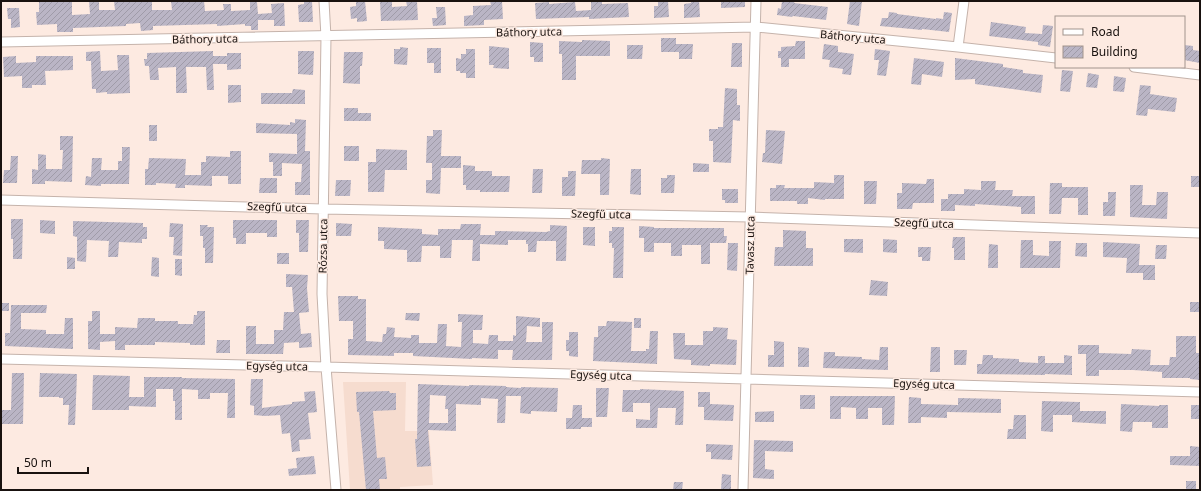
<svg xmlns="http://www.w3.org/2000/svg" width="1201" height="491" font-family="'Noto Sans',sans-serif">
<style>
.built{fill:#f6dccf}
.building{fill:url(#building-hatch);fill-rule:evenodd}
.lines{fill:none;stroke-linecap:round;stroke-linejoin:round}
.minor-casing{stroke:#c5b3ab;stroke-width:11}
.minor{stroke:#fff;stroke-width:9}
.labels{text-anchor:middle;stroke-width:3;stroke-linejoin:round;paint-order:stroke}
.street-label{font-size:11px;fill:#19120f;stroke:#fdeae1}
</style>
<defs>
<pattern id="building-hatch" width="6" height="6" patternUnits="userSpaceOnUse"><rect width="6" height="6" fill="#bab5c5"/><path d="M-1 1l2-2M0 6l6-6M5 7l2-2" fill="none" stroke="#9f9ba8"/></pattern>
</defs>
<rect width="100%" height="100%" fill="#fdeae1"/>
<path class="built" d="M343,382H406L405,431H429L433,485L400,487V490H350Z"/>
<path class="building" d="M39,1H72V15L90,14L89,1H99V10H115L114,1H152V10H172L171,1H204L205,11L224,10L223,4H231V11L250,10V1L257,2L258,14L272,13L271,4L284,3L285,26H274V20H258V30H251V26H245V24L217,26V24L153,26V30L141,31L140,23L126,24V26L73,28V32H57V24L37,25L36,12H39Z
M304,1H312L313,22H299L298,5L304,4Z
M356,1H365L367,21L357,22V18L351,19L350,7L356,6Z
M380,1H392V7L407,6L406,1H417L418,20L381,21Z
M490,1H502L503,19L484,20V25L464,26V16L473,15V6L491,5Z
M591,1H602V4L628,3L629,17L589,19V17L536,19L535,3L549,2V4L575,2L576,11L591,10Z
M658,1H668L669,17L654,18V6H658Z
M691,1H699L700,17L684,18V4L691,3Z
M721,1H745V7L721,8Z
M782,1H795L794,3L828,7L826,20L793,16L792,17L777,15L778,8L781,9Z
M850,1H862L859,26L847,24Z
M436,7H445L446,25L433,26L432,18H437Z
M7,8H19L20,27L11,28V19H8Z
M889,12L897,13V14L936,19V18L943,19L944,12L952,13L949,32L922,29V30L880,26L882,18H888Z
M991,22L1026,27L1025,33L1042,34L1043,25L1053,26L1050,47L1038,45V42L989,36Z
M661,38H676V44H693L692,59H679V52H661Z
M582,40L610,41V56H576V80H562V54H559V41L582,42Z
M796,41H805V59H789V67H781V58H778V51H781V47L795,46Z
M530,42L543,43V62H534V57H530Z
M732,43H742V67H731Z
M824,44L838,46V52L854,54L851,75L842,74L843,69L829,67L830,60L822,59Z
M627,45H643L642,59H627Z
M1184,45L1193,46V50L1200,51V63L1184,60Z
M489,46L509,48V69L493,68L494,65H489Z
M400,47L408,48L407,65L394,64V49H400Z
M427,48H441V73H434V63H427Z
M466,49H475V78H466V73H460V71H456V58L461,59V54H466Z
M875,49L890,51L886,76L877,75L879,60H874Z
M100,51L101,71L118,70L117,55H129L130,93L107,94V92L96,93V89H92L91,61H86V52Z
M213,51V56H227V53H241V69L227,70V64H213L214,90H207L206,67H186L187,93H176V67L158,68L159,80H150L149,66H145L144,59H147V53Z
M298,51H314L313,75L298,74Z
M344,52H363L362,66H360V84L343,83Z
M16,56V63L36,62V56H73V70L45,71L46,85H32V88H22V76L4,77L3,57Z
M914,58L944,62L942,77L922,74L921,85L911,84Z
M955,58L1003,64V67L1023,70V73L1043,75L1041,93L975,84V79L955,80Z
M1062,70L1073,71L1070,92L1060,91Z
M1088,73L1099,75L1097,88L1086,87Z
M1114,76L1126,78L1124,92L1113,91Z
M228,85H241V102L228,103Z
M1140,85L1151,86L1150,94L1177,98L1175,112L1148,109L1147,116L1136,115Z
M725,88L737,89V105H740V121L733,120L731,163L713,162V141H709V129H718V127H723Z
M293,89L305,90V104H261V93H292Z
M344,108H358V113H371V121H344Z
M295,119L306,120L305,151H310V195H295V182H301L302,164L282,163V176H273V162H269V153L297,154V134L256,133V123L290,125V122L295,123Z
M149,125H157V141H149Z
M433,130H442L441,156H461V168H441L440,194L426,193V180H432V163H426L427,136H433Z
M766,130L785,131L782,164L762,162L763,153H765Z
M60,136H73L72,182L45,181V184H32V169L38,170V154L46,155V169H62L63,150H60Z
M344,146H359V161H344Z
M122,147H130L129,184H101V186L85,185L86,176L91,177L92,158H102L101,170H118V161H122Z
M376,149L407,150V170H385L384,192H368V162H376Z
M230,151H241V184H228V176H212V186L185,185V188H175L176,184L156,183V185H145V169H148L149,158L186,159L185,175H201V162H206V156L230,157Z
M11,156H18L17,183H3L4,170H10Z
M601,158L610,159L609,195H600V174H581L582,160H601Z
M693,163L709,164V172H693Z
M463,165L475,166V171H492V176H510L509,192H480V190H466V185H463Z
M533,169H543L542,193H532Z
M631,169H641V195L630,194Z
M568,171H576L575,196H562V177H568Z
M667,175H675L674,193H661V178H667Z
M834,175H844V199H825V200L808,198V204H797V201H770V188H776V185H785L784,188H814V182L834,183Z
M1191,176H1200V187H1191Z
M260,178H277V193H259Z
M927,179H934V203H913L912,209H897V193H902V183L926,184Z
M336,180H351L350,196H335Z
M864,181H877L876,204H864Z
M981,181H996L995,190H1013L1012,196H1035V214H1021V207L975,204V206L955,205V211H941V199H948V194H964V189L981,190Z
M1050,183H1062V187H1088V215H1078V198H1062L1061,214H1049Z
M1130,185H1143L1142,205H1156L1157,192H1168L1167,219L1130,217Z
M722,189H738V203H725V200H722Z
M1108,192H1116L1115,216H1103V202H1108Z
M11,219H23L22,259H13V239H11Z
M40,220L55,221V234L40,233Z
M233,220H277V237H267V233H246V244H236V238H233Z
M296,220H309L308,252H299V233H296Z
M73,221L143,223V227H147V239H142V243L119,242L118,257H108L109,241L87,240L86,262L77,261V237L73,236Z
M170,223L183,224L182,256L173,255L174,237H169Z
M336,223L352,224L351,236H336Z
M461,224H481L480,235H495V231L546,232L550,231V225L567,226L566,261H556V241H537L536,252H528V244H526V240H508V245L480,244V261H472L473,240H452L451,258H440V246H422L421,262H407V250L384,249V241H378V227L422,229V234L438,235V229H460Z
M200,225H208L207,227H214L213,263H205V248H203V236H200Z
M639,226L654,227V228H724V236H727L726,243H710V264H701V245H682V256H671V243H654V252H644V238H639Z
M583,227H595V246L583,245Z
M612,227H624L623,278H613L614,248H612V243H609V231H612Z
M783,230L806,231V248H813V266H774L775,247H783Z
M953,237H965V260H954V248H952Z
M844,239H863V253L844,252Z
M883,239L897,240V253L883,252Z
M1021,240H1033V255L1049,256V241H1061L1060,268H1020Z
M1103,242L1140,244L1139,265H1155V280H1143V273H1126L1127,258L1103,257Z
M728,243H738L737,271L727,270Z
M1076,243H1087V257L1075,256Z
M989,244L998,245V268H988Z
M1156,245H1167L1166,259H1155Z
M918,247H931L930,261H922V257H918Z
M277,253H289V264H277Z
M67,257L75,258V269H67Z
M152,257L159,258V277L151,276Z
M175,259H182V276L175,275Z
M286,274L308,275L307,288L309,312L299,313L301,334L311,333L312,347L299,348V342L284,343L283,354H246V326H256V344H274V330H283L284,312H294L292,287H286Z
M871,280L888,282L887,296L869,295Z
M338,296H358V299H366V341L382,342L383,334H386L387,327L395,328L394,337L411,338V335H419V343H437L438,324H447L446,346L461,347L462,322H458V314L483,315L482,330H473V343L488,344L489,335H498V341H513V335L516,336V316L540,318V327L527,326L526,342H542V322H553L552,360H512L513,350H498V359L472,358V359L413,356V353H394V356L348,355V339H353V321H339Z
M1190,302H1200V312H1190Z
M1,303H9V311H1Z
M11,305H47L46,313H21V329L46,330V334H64L65,318H73V349L5,346V333H10Z
M92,311H100V334H115V327L137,328L138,318H155V321H178V324H193L194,315H197V311H205V345H190V343L155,342V345H125V350H115V341L100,342V350L88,349V321H92Z
M406,313H420L419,321L405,320Z
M634,318H641V328H634Z
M607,321L632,322L631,351H646V349H649L650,331H658L657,364L593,361L594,337H598V326H606Z
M713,327L728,328L727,339L737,340L736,365L710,364V366L691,365V360L674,359L673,333H685V345H703V331H713Z
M569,332H578V357L569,356V351H566V340H569Z
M1176,336H1196V353H1200V380L1190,379V378H1162V372L1133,370H1099V376H1086V354H1078V345H1099V353L1131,354L1132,349L1151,350L1150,365H1169L1170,357H1176Z
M217,340H230V353H216Z
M774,341L784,342V367H768V355H774Z
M798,347L809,348V367H798Z
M880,347H888V370L823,368L824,352H835V356L862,357V359L879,360Z
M931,347H940V372H930Z
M954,350H967L966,365H954Z
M983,355H993V358L1019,359V362L1038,363V356H1045V363H1064V355L1072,356V375L1045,374V375L977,374V364H982Z
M12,373H24L23,424H1V410H11Z
M40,373L77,374L75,425H68L69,405H63V398H59V397H39Z
M93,375L130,376L129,397H144V377H182V378L235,379V418H227L228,393H210V399H198V390L182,389V420H175V401H173V389H156V407L129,406V410H92Z
M251,379H263L262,408L292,404V402L305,401L304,392L315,391L317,412L308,413L311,439L299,440L300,451L292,452L290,433L282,434L280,415L265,416L254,415V406L250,405Z
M418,384L469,386V385L506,386V387L521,388V387L558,388L557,412L531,411V414L520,413L521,396H506L505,423H497L498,399L481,398V405L456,404V431L428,430L431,466L417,467L415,439H417ZM430,395L446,396L445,409H448V423H429Z
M596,388H609L607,417H596Z
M640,389L684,391L683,425H675L676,408H658L657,428H636V419L650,420V403H633V412H622L623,390H640Z
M389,391L390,393H396V410L373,411L377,458L385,457L387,479H379L380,490H366L359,412H357L356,392Z
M698,392H710V404L734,405L733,421L704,420V407H698Z
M800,395H815V409H800Z
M830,396H895L894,425H882V408H868V419H856V408L841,407V419H830Z
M909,397L921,398V404L958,405V398L1001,399V413L947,412V418L921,417V423H908Z
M1042,401L1080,402V411H1106V424L1072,422V415H1053V432L1041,431Z
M1121,404L1159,406V405H1168V428H1152V422H1133L1132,432L1120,431Z
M573,405H582V418H592V427H581V429H566V418H572Z
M1191,405H1200V419H1191Z
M774,411V422H755V412Z
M1014,415H1026V439H1007L1008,429H1013Z
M754,440L793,441V452L765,451V469L774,470V479L753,478Z
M706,444L733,445L732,460L711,459V452H706Z
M1190,446L1200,447V466L1170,465V456H1190Z
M314,456L316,474L289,476L288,469L297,468L296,458Z
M722,474L731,475V490H721Z
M1186,481H1196V490H1186Z
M674,482H683L682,490H673Z"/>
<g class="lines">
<g class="minor-casing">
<path id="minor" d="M324,1L326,37L322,294L326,367L336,490
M1,42L756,27L958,47L1056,58
M958,47L964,1
M1134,67L1200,75
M1,200L323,209L750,217L1200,233
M1,359L326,367L1200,392
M743,490L756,1"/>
</g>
<use href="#minor" class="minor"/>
</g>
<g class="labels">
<g class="street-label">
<text transform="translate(529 32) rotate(-1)" y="4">Báthory utca</text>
<text transform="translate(853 37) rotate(5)" y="4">Báthory utca</text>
<text transform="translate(205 39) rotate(-1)" y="4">Báthory utca</text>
<text transform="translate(277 207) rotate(2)" y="4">Szegfű utca</text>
<text transform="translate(601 214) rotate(1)" y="4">Szegfű utca</text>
<text transform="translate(924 223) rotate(2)" y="4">Szegfű utca</text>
<text transform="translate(750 245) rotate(-89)" y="4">Tavasz utca</text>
<text transform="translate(323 246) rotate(-89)" y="4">Rózsa utca</text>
<text transform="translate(277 366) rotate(1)" y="4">Egység utca</text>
<text transform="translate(601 375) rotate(2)" y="4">Egység utca</text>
<text transform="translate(924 384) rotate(2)" y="4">Egység utca</text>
</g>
</g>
<rect width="1201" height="491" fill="none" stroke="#19120f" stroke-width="4"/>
<rect x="1055" y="16" width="130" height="52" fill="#fdeae1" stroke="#a2948d"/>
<rect x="1063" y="29" width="20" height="6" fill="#ffffff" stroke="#a2948d"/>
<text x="1091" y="36" font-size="12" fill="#19120f">Road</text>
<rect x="1063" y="46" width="20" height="12" fill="url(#building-hatch)" stroke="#a2948d"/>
<text x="1091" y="56" font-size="12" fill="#19120f">Building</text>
<path d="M18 467v6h70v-6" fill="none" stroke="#19120f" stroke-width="2"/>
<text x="24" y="467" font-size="12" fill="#19120f" stroke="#fdeae1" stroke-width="3" paint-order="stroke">50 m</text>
</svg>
